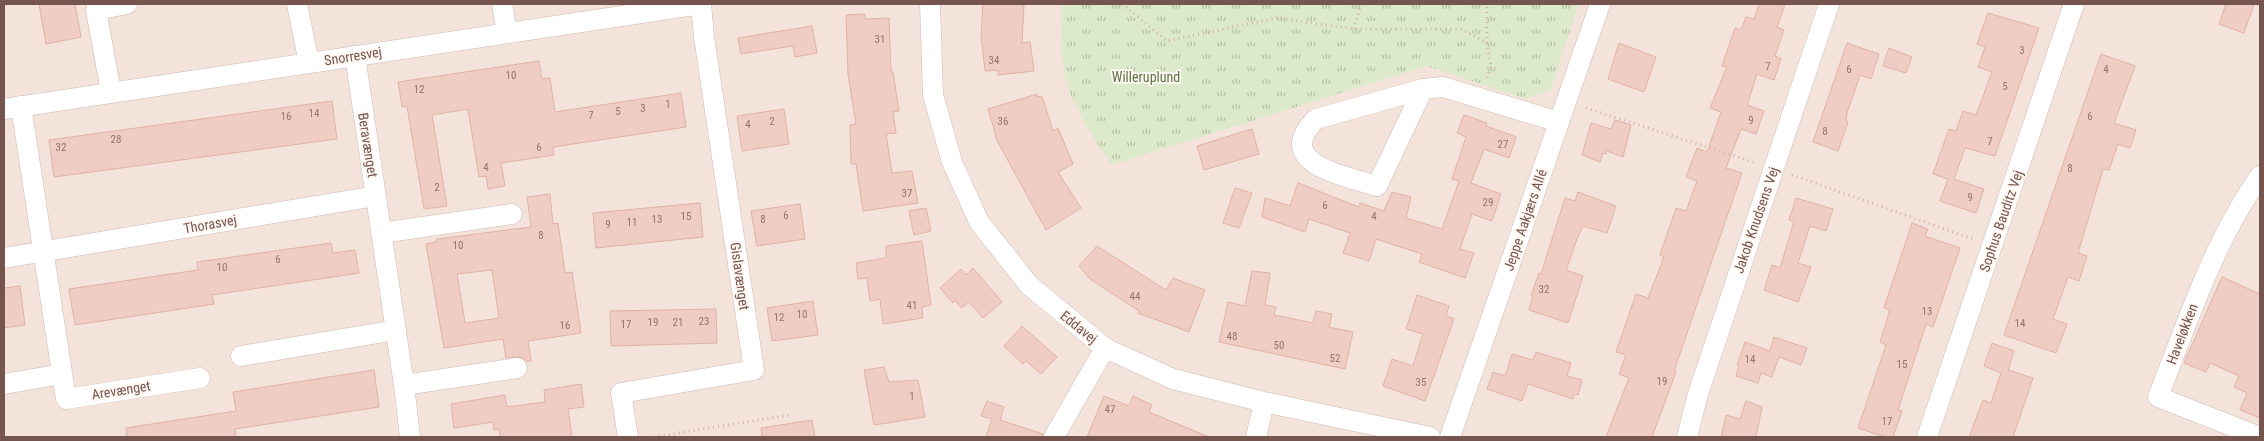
<svg xmlns="http://www.w3.org/2000/svg" width="2264" height="441" font-family="'Roboto Condensed',sans-serif">
<style>
.residential{fill:#f3e3da}
.park{fill:url(#park-tufts)}
.building{fill:#f0cdc4;stroke:#e2b1a5;fill-rule:evenodd}
.lines{fill:none;stroke-linecap:round;stroke-linejoin:round}
.minor-casing{stroke:#d0bbb3;stroke-width:21}
.path{stroke:#d5b0a7;stroke-width:3;stroke-dasharray:1 4;stroke-linecap:butt}
.minor{stroke:#fff;stroke-width:20}
.labels{text-anchor:middle;stroke-width:4;stroke-linejoin:round;paint-order:stroke}
.number-label{font-size:11px;fill:#94736c}
.street-label{font-size:14px;fill:#76554f;stroke:#fef7f2}
.park-label{font-size:14px;fill:#5c7544;stroke:#fef7f2}
</style>
<defs>
<pattern id="park-tufts" width="24" height="20" patternUnits="userSpaceOnUse" patternTransform="scale(1.25)"><rect width="24" height="20" fill="#dce9ca"/><path d="M3 7l-1-3M5 7V3M7 7l1-3M15 17l-1-3M17 17v-4M19 17l1-3" fill="none" stroke="#b7c0a6"/></pattern>
</defs>
<rect width="100%" height="100%" fill="#fcf2eb"/>
<path class="residential" d="M4,4H2260V437H4Z"/>
<path class="park" d="M1062,4H1579L1550,91L1526,99L1427,66L1111,165C1096,140 1076,113 1067,84C1060,59 1062,29 1062,4Z"/>
<path class="building" d="M39,4H75L81,37L46,44Z
M983,4H1024L1022,43L1030,42L1034,71L998,75V70L985,71L981,35Z
M1759,4H1785L1777,27L1784,30L1775,56L1781,59L1774,80L1757,74L1747,105L1764,111L1756,134L1741,129L1726,168L1742,173L1674,371L1676,372L1652,437H1606L1629,378L1619,374L1626,355L1616,352L1636,294L1648,298L1664,257L1660,255L1676,208L1686,211L1697,181L1686,177L1697,148L1707,152L1721,112L1710,108L1727,67L1722,66L1735,28L1741,30L1746,17L1754,19Z
M2226,4H2254L2244,33L2219,24Z
M1988,13L2039,28L1995,156L1965,148L1954,179L1984,189L1976,213L1940,201L1948,179L1933,174L1949,129L1956,131L1963,111L1976,115L1992,72L1978,67L1985,47L1977,44Z
M865,14V19L889,18L891,72H893L899,111L893,112L896,133L886,134L892,173L912,171L918,203L863,211L856,164H851L850,125L856,124L848,74L846,15Z
M812,26L817,53L795,57L793,46L741,54L738,38Z
M1619,43L1656,57L1644,92L1608,79Z
M1847,43L1879,54L1871,79L1860,75L1847,113L1846,121L1848,122L1838,151L1813,142Z
M1889,48L1912,57L1906,73L1883,66Z
M2101,54L2135,66L2114,123L2136,130L2130,148L2118,144L2109,170L2103,169L2078,253L2087,256L2079,281L2068,277L2053,319L2067,324L2056,353L2004,335Z
M539,61L542,79L550,78L555,112L681,93L686,127L553,147L554,155L501,163L505,186L488,189L486,176L479,177L468,109L432,115L447,206L424,209L407,106L402,107L398,82Z
M1037,94V97L1042,96L1053,131L1058,128L1073,164L1058,172L1081,208L1046,230L995,137L996,136L988,109Z
M332,101L337,139L54,177L49,140Z
M784,109L789,144L742,151L737,116Z
M1464,115L1487,123L1486,126L1516,137L1509,158L1484,149L1471,183L1501,194L1492,221L1472,214L1460,249L1474,253L1465,278L1419,262L1422,254L1376,239L1369,261L1343,253L1350,233L1309,219L1305,232L1262,217L1265,198L1290,206L1298,183L1359,207L1360,203L1384,211L1392,192L1411,197L1406,218L1442,229L1459,181L1452,179L1466,137L1457,133Z
M1615,120L1631,125L1623,157L1607,151L1606,154L1603,153L1600,162L1582,155L1591,123L1611,129Z
M1252,129L1259,154L1204,170L1197,146Z
M1235,188L1252,193L1239,228L1223,223Z
M1578,192L1616,206L1607,233L1583,226L1577,239L1566,270L1583,276L1568,323L1529,310L1533,296H1531L1539,273L1541,274L1565,198L1575,201Z
M550,194L553,224L558,223L565,273L572,272L581,333L528,341L531,361H527L521,357L506,358L503,339L444,348L426,244L436,242L437,239L531,227L527,197ZM492,270L499,318L465,323L457,274Z
M1796,198L1833,209L1826,231L1810,226L1798,263L1811,267L1798,302L1764,290L1772,265L1780,268L1794,222L1789,220Z
M700,203L703,237L596,248L593,213Z
M800,204L805,239L757,246L751,211Z
M926,208L931,231L914,235L909,211Z
M1912,223L1928,229L1925,236L1960,248L1933,327L1926,324L1898,410L1902,411L1893,437H1885L1858,428L1886,345L1880,342L1890,310L1884,308Z
M922,241L931,305L922,307L923,318L883,324L880,299L870,301L867,278L858,279L856,263L886,258V246Z
M331,243L333,253L355,250L359,273L212,295L214,304L75,325L69,289L198,270L197,262Z
M1097,246L1166,290L1173,278L1205,290L1189,332L1138,313L1139,311L1090,279L1079,266Z
M973,268L1002,302L983,318L969,302L961,308L955,300L953,303L940,288L961,269L966,275Z
M1252,271L1270,273L1265,305L1276,307L1274,315L1313,323L1316,311L1332,314L1329,327L1353,332L1345,369L1219,342L1228,302L1245,306Z
M2222,277L2260,294V418L2240,410L2247,393L2234,387L2239,376L2210,363L2206,372L2184,363Z
M20,286L25,325L4,328V288Z
M1417,295L1449,306L1446,316L1454,319L1425,401L1383,386L1392,359L1413,366L1423,334L1406,329Z
M813,301L818,335L772,341L767,308Z
M716,309L717,343L611,346L610,311Z
M1022,326L1057,357L1041,374L1026,361L1023,364L1004,346Z
M1774,337L1807,348L1801,365L1779,357L1772,377L1761,373L1758,383L1736,376L1739,366L1737,365L1745,342L1770,351Z
M1992,343L2014,351L2008,370L2033,378L2013,437H1969L1983,400L1991,403L2001,373L1984,366Z
M1536,352L1571,363L1567,376L1582,380L1578,395L1575,394L1573,399L1528,384L1522,401L1487,389L1493,372L1505,376L1512,354L1533,360Z
M884,367L889,382L918,380L925,417L874,425L864,370Z
M374,370L379,407L235,429L236,437H127L126,428L236,411L233,392Z
M581,384L584,407L568,409L572,437H500L499,429L494,430L493,422L454,428L451,404L505,395L507,407L545,402L544,390Z
M1104,396L1129,406L1133,396L1152,405L1149,412L1209,437H1087Z
M987,401L1004,407L1000,420L1043,434L1042,437H986L992,419L981,416Z
M1746,401L1762,407L1756,437H1721L1726,415L1740,419Z
M812,420L815,437H762L761,428Z"/>
<g class="lines">
<g class="minor-casing">
<path id="minor" d="M297,4L309,63
M502,4L507,33
M930,4L933,95L952,162L979,222L1029,285L1105,348L1173,379L1264,402L1430,437
M355,56L404,385L410,437
M1423,89L1377,186C1346,176 1271,164 1316,119L1423,89L1443,87L1559,122
M111,92L96,10L127,4
M21,106L66,399L200,378
M4,109L701,4
M381,233L512,214
M4,258L376,196
M241,356L396,330
M4,384L62,374
M404,385L517,368
M628,437L621,393L754,370L704,37L701,4
M1054,437L1105,348
M1256,437L1264,402
M1450,437L1600,4
M1687,437L1698,394L1829,4
M1927,437L2074,4
M2260,437L2158,397C2187,323 2214,241 2260,176"/>
</g>
<path class="path" d="M1122,4L1167,41L1277,18L1354,29H1461L1487,43L1491,66L1486,81
M1354,29L1361,4
M1487,43V4
M1586,108L1756,163
M1792,175L1973,239
M654,437L789,415"/>
<use href="#minor" class="minor"/>
</g>
<g class="labels">
<g class="number-label">
<text x="880" y="43">31</text>
<text x="2022" y="54">3</text>
<text x="994" y="64">34</text>
<text x="1768" y="70">7</text>
<text x="1849" y="73">6</text>
<text x="2106" y="73">4</text>
<text x="511" y="79">10</text>
<text x="2005" y="90">5</text>
<text x="419" y="93">12</text>
<text x="668" y="108">1</text>
<text x="643" y="112">3</text>
<text x="618" y="115">5</text>
<text x="314" y="117">14</text>
<text x="591" y="119">7</text>
<text x="286" y="120">16</text>
<text x="2090" y="120">6</text>
<text x="1751" y="124">9</text>
<text x="772" y="125">2</text>
<text x="1003" y="125">36</text>
<text x="748" y="128">4</text>
<text x="1825" y="135">8</text>
<text x="116" y="143">28</text>
<text x="1990" y="145">7</text>
<text x="1503" y="148">27</text>
<text x="61" y="151">32</text>
<text x="539" y="151">6</text>
<text x="486" y="171">4</text>
<text x="2070" y="172">8</text>
<text x="437" y="191">2</text>
<text x="907" y="197">37</text>
<text x="1970" y="201">9</text>
<text x="1488" y="206">29</text>
<text x="1325" y="209">6</text>
<text x="786" y="219">6</text>
<text x="686" y="220">15</text>
<text x="1374" y="220">4</text>
<text x="657" y="223">13</text>
<text x="763" y="223">8</text>
<text x="632" y="226">11</text>
<text x="608" y="228">9</text>
<text x="541" y="239">8</text>
<text x="458" y="249">10</text>
<text x="278" y="263">6</text>
<text x="222" y="271">10</text>
<text x="1544" y="293">32</text>
<text x="1135" y="300">44</text>
<text x="912" y="309">41</text>
<text x="1927" y="315">13</text>
<text x="802" y="318">10</text>
<text x="779" y="321">12</text>
<text x="704" y="325">23</text>
<text x="653" y="326">19</text>
<text x="678" y="326">21</text>
<text x="2020" y="327">14</text>
<text x="626" y="328">17</text>
<text x="565" y="329">16</text>
<text x="1232" y="340">48</text>
<text x="1279" y="349">50</text>
<text x="1335" y="362">52</text>
<text x="1750" y="363">14</text>
<text x="1902" y="368">15</text>
<text x="1662" y="385">19</text>
<text x="1421" y="386">35</text>
<text x="912" y="400">1</text>
<text x="1110" y="413">47</text>
<text x="1887" y="425">17</text>
</g>
<g class="street-label">
<text transform="translate(353 56) rotate(-9)" y="5">Snorresvej</text>
<text transform="translate(368 145) rotate(81)" y="5">Beravænget</text>
<text transform="translate(1525 220) rotate(-71)" y="5">Jeppe Aakjærs Allé</text>
<text transform="translate(1756 220) rotate(-71)" y="5">Jakob Knudsens Vej</text>
<text transform="translate(2001 221) rotate(-71)" y="5">Sophus Bauditz Vej</text>
<text transform="translate(210 224) rotate(-10)" y="5">Thorasvej</text>
<text transform="translate(740 276) rotate(82)" y="5">Gislavænget</text>
<text transform="translate(1079 327) rotate(39)" y="5">Eddavej</text>
<text transform="translate(2182 334) rotate(-69)" y="5">Haveløkken</text>
<text transform="translate(121 390) rotate(-9)" y="5">Arevænget</text>
</g>
<g class="park-label">
<text x="1146" y="82">Willeruplund</text>
</g>
</g>
<rect width="2264" height="441" fill="none" stroke="#76554f" stroke-width="10"/>
</svg>
